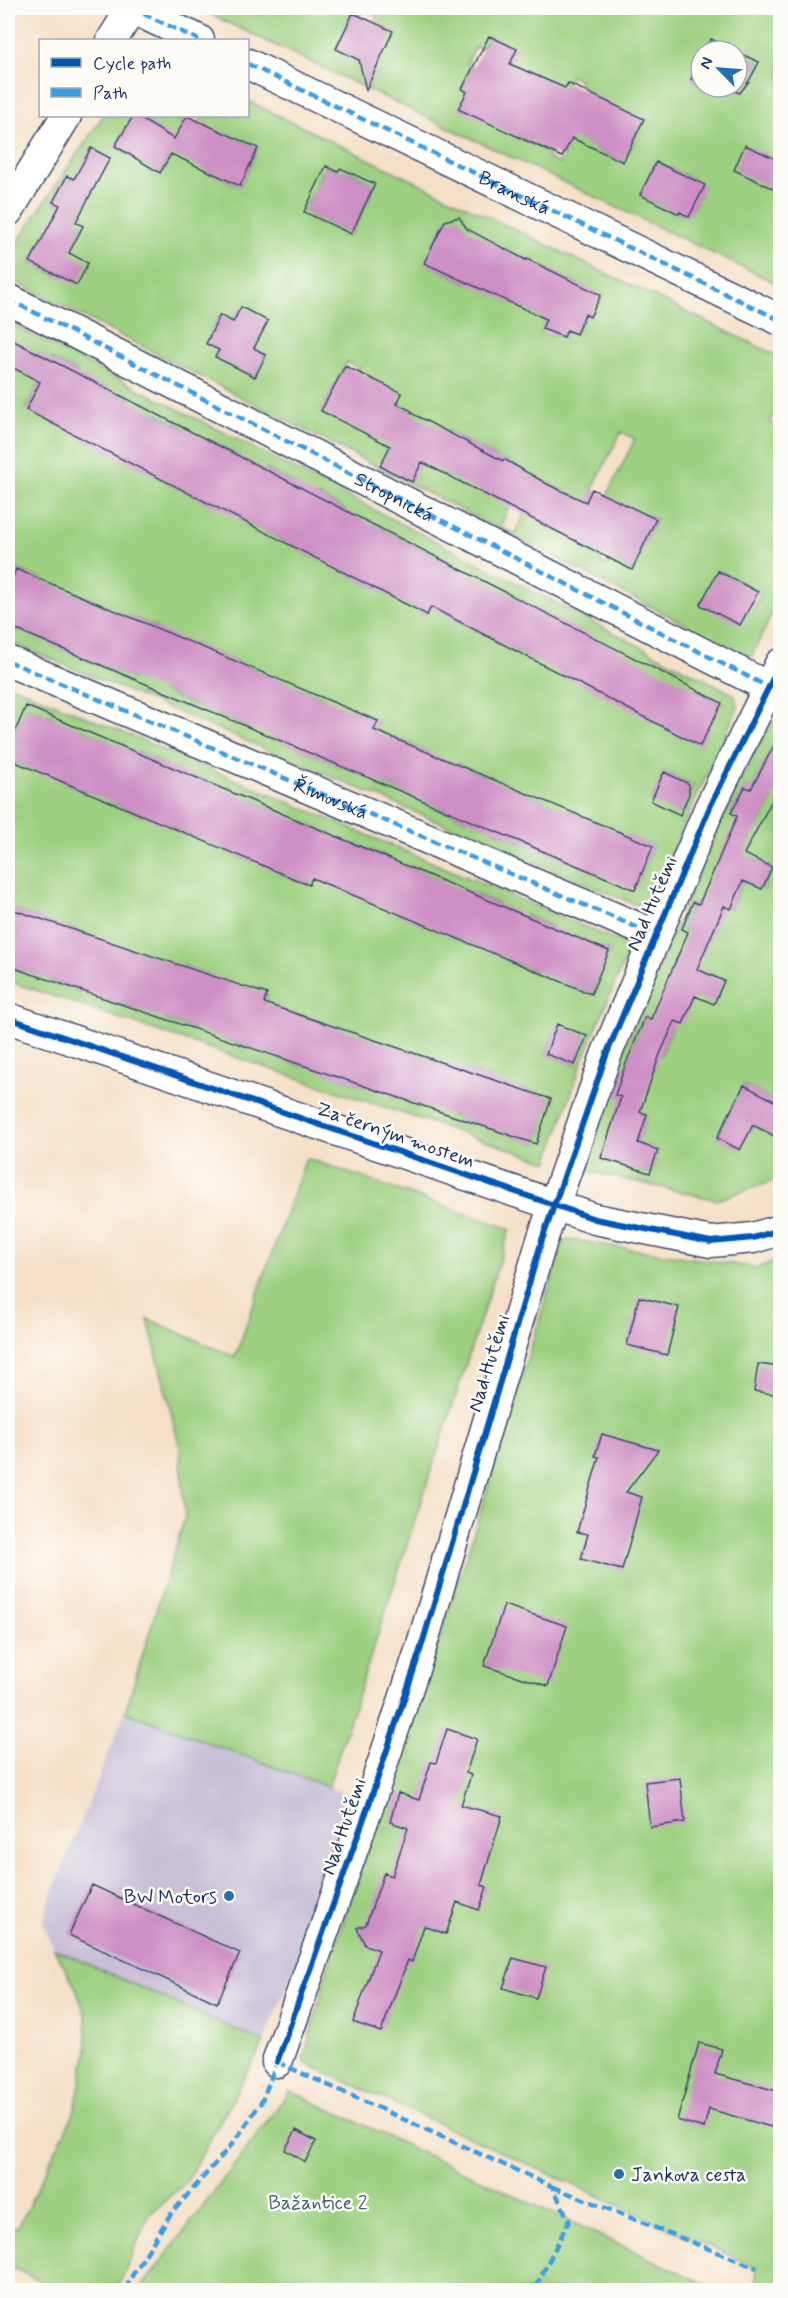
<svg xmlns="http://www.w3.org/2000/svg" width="788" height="2298" font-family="Mynerve,sans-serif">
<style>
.industrial{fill:#c9bfd7}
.green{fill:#9dd080;stroke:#5c806f;stroke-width:1.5;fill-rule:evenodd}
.building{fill:#cd8fc4}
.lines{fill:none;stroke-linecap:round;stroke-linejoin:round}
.street-casing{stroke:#3c4a6e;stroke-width:33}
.street{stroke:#fff;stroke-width:30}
.quiet{stroke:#3b9de6;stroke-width:4.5;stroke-dasharray:9 4.5;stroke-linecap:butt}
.cycleway-casing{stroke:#fdfcf7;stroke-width:10}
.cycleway{stroke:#0057b8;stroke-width:6}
.poi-dot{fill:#1f6fb2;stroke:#fdfcf7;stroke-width:2}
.labels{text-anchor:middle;stroke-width:5;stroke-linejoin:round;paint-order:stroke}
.street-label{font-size:20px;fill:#1b2f5e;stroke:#fdfcf7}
.poi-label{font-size:20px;fill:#1b2f5e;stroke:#fdfcf7;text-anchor:end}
.park-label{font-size:20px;fill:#425f68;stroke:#fdfcf7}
</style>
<rect width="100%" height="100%" fill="#fdfcf7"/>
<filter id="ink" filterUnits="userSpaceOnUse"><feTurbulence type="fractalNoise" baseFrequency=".0167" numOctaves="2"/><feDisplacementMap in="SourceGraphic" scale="12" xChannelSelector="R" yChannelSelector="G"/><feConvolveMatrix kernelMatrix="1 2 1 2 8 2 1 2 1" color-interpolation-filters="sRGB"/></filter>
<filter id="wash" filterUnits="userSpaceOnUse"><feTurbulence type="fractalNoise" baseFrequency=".008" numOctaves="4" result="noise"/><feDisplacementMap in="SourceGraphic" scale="24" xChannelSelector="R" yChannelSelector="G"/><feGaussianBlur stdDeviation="1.35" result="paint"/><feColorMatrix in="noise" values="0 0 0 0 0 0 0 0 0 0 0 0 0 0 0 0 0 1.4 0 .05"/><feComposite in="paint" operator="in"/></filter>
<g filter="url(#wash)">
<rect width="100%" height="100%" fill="#f5e0c7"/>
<path class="industrial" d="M125,1712L328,1787L358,1796L332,1877L264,2042L54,1949L43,1924L51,1896Z"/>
<path class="green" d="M205,8H245L260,15L264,8H780V161L745,146L779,186L780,184V237L776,245L780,248V285L203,11ZM364,9L377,16L374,23L367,69L360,65L359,60L336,49L353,13L360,16ZM489,36L516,49L459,109L467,92L462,89L472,67L467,64L475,46L481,49ZM711,39L759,62L749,81L740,93L731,87H720L717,91L708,87H701V83L691,79L701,58V51H705ZM571,75L580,80L578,84L584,88L580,97L569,142L559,164L547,158L550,153L517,137C531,108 558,103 571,75ZM644,119L623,162L595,149ZM656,162L696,180L691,191L700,195L689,216L680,212L679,214L640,195Z
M248,101L780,357V401L770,422L780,427V597L751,658L8,278V256L103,116H133L115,146L160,173L173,151L165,134L136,116H186L183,122L196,127L202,116H248ZM223,133L258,148L240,186L206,170ZM325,166L338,172H351L375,185L351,234L304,212ZM67,176L93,190L80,215L73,221L83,226L57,276L30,262L61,206L53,202ZM446,220L449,221L472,274L467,283L425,263ZM527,259L600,295L590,317L585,314L576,334L567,330L564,337L553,333L552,336L541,332L546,319L507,300ZM241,307L268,321L254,348L266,355L255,377L215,357L219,350L206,343L220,315L233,322ZM347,362L359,368L353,381L412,411H321ZM447,431L503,461L504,459L520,468L430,466ZM621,432L635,439L606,497L592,490ZM550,484L587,503L537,509ZM510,505L527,507L515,534L500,527ZM645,514L656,519L632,570L611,559L608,565L599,561L604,548ZM718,571L761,593L751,613L701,605Z
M8,322L735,695L738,707L649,901L637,905L8,641V626L23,632L45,581L17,569L10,584L8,583V365L12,367L22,346L8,338ZM51,359L78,373L74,381L104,387L131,400L105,450L26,409ZM158,414L185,428L182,436L207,449L211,441L238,455L212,505L133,464ZM266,469L293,483L315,503L319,496L345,510L320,560L240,519ZM373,524L453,565L427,615L348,574ZM480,580L559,621L538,662L511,649L491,624L485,635L458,621ZM73,593L101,604L95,620L121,631L128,616L156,627L134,679L51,644ZM184,640L266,674L245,726L162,691ZM295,686L323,698L317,713L350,709L378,721L356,772L274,738ZM695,689L722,703L673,731ZM402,741L430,753L426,764L452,775L457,764L485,776L466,819L439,808L416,789L412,796L384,784ZM664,772L693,786L680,814L651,801ZM514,788L542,800L564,822L569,811L596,823L527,836L523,843L495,831ZM625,835L653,846L635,889Z
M8,684L621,942L627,954L580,1067L548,1162L8,981V967L21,971L39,918L11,909L8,916V759L32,769L38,754L65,765L59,780L86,792L108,741L81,729L77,736L51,725L53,717L26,706L8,748ZM137,752L164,764L162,771L188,783L191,775L219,787L197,839L170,827L176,812L150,801L143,816L115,804ZM248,799L276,811L273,818L299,829L302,822L330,834L309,885L280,874L287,858L260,847L254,862L226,851ZM359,846L387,857L384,865L410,876L414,869L441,881L423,924L395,912L400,901L374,890L368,901L340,889ZM470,892L498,904L495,912L521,923L525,915L552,927L534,971L506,959L510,950L483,939L480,948L451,936ZM68,928L97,937L92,953L119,962L124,947L153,956L135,1009L106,1000L109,992L82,983L79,991L50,981ZM581,940L609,951L591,994L563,982ZM183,966L211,976L206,991L233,1000L239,985L267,995L249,1048L221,1038L223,1031L196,1021L193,1029L164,1019ZM294,1013L322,1022L319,1034L346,1043L350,1032L379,1042L364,1086L335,1076L337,1069L310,1060L308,1067L279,1058ZM557,1025L586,1036L575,1065L546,1054ZM408,1051L437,1061L433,1072L460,1081L465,1070L493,1080L478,1124L450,1115L452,1107L425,1098L422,1105L393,1096ZM523,1089L551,1099L536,1144L508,1134Z
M780,720V733L755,782L753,790L745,787L731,813L758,827L772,801V791L780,795V1104L744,1085L717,1137L740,1149L753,1125L780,1139V1179L717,1200L583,1170L622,1054L719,824L770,723ZM724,846L772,867L762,889L743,881L731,909L720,905L709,940L682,929L693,902L702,905ZM704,973L723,981L714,1003L695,996L669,1027L672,1028L661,1055L634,1044L645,1017L653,1020ZM625,1068L637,1111L647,1115L638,1143L658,1150L650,1173L601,1158L624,1098L615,1095Z
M306,1158L510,1229L328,1787L125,1712L185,1517L180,1448L148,1319L235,1357Z
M564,1239L758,1268L780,1258V2290H755L757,2268L303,2062L327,1970L464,1565Z
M54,1949L264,2042L187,2181L149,2215L117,2290H61L8,2266V2232L19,2225L74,2113L87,2052L86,2016L75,1986Z
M290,2091L717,2290H140Z"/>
<g id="blocks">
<path class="building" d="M353,13L393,31L366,90L359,60L336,49Z
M489,36L517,49L510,64L565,88L568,83L644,119L623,162L572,138L562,157L458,109L467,92L462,89Z
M711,39L736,51H705Z
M737,52L759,62L749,81L740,93L725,87H737Z
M701,58V83L691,79Z
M133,116H136L174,139L187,116L258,148L240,186L171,154L160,173L115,146Z
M745,145L780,161V192L734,170Z
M91,148L110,158L76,222L83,226L69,253L88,263L77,285L30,262L60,205L53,202L67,176L74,179Z
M656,162L705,185L689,217L680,212L679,214L640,195Z
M326,166L338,172L340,168L375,184L351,234L304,212Z
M459,217L467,229L526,260L527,259L601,295L590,317L585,314L576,334L567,330L564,337L542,329L546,319L424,263L445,221Z
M241,307L268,321L254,348L266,355L255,377L215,357L219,350L206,344L220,315L233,322Z
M8,338L722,703L700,746L431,607L427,615L26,410L40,382L8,365Z
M345,366L402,393L397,404L412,411L411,413L503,461L504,459L549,485L586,502L592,489L656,519L632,570L422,462L412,482L380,466L390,446L321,411Z
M16,569L378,721L374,730L653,846L635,890L8,626V590Z
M718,571L758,592L740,625L700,605Z
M26,706L609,951L591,994L312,878L309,885L8,759V748Z
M780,734V785L744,854L772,867L762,889L743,881L731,909L724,906L697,969L724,981L714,1004L695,996L683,1024L675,1021L660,1054L640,1112L647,1114L638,1143L658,1150L650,1173L601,1158L621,1097L615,1095L625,1066L645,1017L651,1019L688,932L682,929L693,902L699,904L711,877L737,816L731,813L745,787L751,789Z
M664,772L689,784V794L680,815L651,801Z
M8,908L267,994L264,1003L551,1099L536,1144L8,966Z
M557,1024L587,1036L575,1065L546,1054Z
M744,1085L780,1104V1139L753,1125L740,1150L717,1138Z
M639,1297L679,1307L667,1355L627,1345Z
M758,1364L780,1367V1395L754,1391Z
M602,1434L658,1450L626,1492L642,1497L622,1570L581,1559L588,1534L577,1532L599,1457L595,1456Z
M504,1605L567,1626L548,1686L484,1666Z
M447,1729L477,1739L466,1773L471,1775L461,1805L502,1816L481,1885L487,1887L479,1910L457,1902L446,1934L424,1926L412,1962L408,1960L381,2032L353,2022L379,1950L365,1945L357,1928L366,1925L384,1873L392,1876L408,1828L390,1822L398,1793L419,1800L431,1762L436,1763Z
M680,1778L685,1822L650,1827L645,1782Z
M92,1885L240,1953L217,2003L69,1935Z
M513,1958L546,1967L536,1998L503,1988Z
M699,2043L722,2049L715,2074L777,2091L774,2103L779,2104L771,2127L709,2109L704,2128L677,2120Z
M296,2130L316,2141L305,2162L285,2150Z"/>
</g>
</g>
<g filter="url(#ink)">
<use href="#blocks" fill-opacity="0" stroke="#3c4a6e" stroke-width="1.5"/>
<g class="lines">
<g class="street-casing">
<g id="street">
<path d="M131,8L199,40"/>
<path d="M112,40L132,8"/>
<path id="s1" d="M248,64L780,320"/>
<path d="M8,211L66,116"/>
<path id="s2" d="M8,299L780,693"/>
<path id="s3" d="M8,661L655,935"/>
<path d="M8,1018L595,1219L711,1242L753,1238L780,1230"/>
<path d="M277,2062L369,1804L420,1651L542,1240L607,1053L709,809L780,664"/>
</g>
</g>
<use href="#street" class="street"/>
<path class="quiet" d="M131,8L199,40
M248,64L780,320
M8,299L780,693
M8,661L655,935
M277,2062L553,2187L569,2221L534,2290
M553,2187L757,2268
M126,2290L130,2279L170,2215L234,2142L262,2101L279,2056"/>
<g class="cycleway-casing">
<path id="cycleway" d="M8,1018L595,1219L711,1242L753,1238L780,1230
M277,2062L369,1804L420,1651L542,1240L607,1053L709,809L780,664"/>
</g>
<use href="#cycleway" class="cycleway"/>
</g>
</g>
<g class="poi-dot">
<circle cx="229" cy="1896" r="6"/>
<circle cx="619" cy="2174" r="6"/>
</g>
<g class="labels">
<g class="street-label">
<text dy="7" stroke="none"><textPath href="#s1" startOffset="296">Branská</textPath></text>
<text dy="7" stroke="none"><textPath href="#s2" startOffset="434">Stropnická</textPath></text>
<text dy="7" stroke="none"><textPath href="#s3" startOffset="351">Římovská</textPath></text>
<text transform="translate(651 903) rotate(-67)" y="7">Nad Hutěmi</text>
<text transform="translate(396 1134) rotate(19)" y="7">Za černým mostem</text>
<text transform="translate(488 1363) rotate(-73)" y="7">Nad Hutěmi</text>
<text transform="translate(343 1826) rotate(-71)" y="7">Nad Hutěmi</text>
</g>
<g class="poi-label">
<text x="217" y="1903">BW Motors</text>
<text x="631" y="2181" text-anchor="start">Jankova cesta</text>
</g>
<g class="park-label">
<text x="318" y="2209">Bažantice 2</text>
</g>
</g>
<rect width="788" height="2298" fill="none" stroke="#fdfcf7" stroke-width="30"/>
<rect x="39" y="39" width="210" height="78" fill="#fdfcf7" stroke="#a3aaba" stroke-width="1.5"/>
<rect x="51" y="58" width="30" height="9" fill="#0057b8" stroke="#a3aaba" stroke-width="1.5"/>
<text x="93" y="69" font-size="18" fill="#1b2f5e">Cycle path</text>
<rect x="51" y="88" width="30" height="9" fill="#3b9de6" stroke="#a3aaba" stroke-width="1.5"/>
<text x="93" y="99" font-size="18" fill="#1b2f5e">Path</text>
<g transform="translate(719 69) rotate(295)"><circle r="28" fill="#fdfcf7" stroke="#a3aaba" stroke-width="1.5"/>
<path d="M0-4.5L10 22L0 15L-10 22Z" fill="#1f6fb2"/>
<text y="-9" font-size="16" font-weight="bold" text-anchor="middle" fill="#1b2f5e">N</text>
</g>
</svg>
